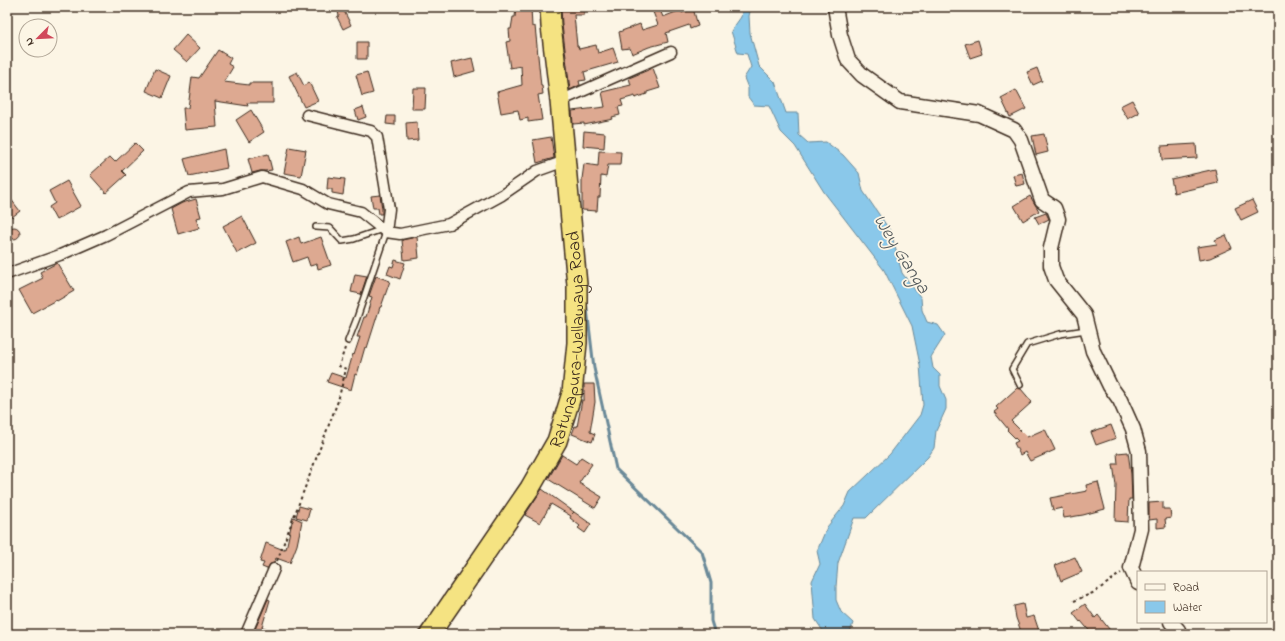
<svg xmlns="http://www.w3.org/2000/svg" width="1285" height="641" font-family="'Indie Flower',sans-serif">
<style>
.water{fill:#8ac8ea;stroke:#6a8998}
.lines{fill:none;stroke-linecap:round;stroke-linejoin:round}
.stream{stroke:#6a8998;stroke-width:3}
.building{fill:#dda991;stroke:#3b2a1e}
.lane-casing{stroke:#3b2a1e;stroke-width:8}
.street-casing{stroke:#3b2a1e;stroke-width:13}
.secondary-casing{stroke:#3b2a1e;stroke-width:17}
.highway-casing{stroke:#3b2a1e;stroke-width:22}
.path{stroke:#3b2a1e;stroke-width:2;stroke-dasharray:3 3;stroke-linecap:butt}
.lane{stroke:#fcf5e5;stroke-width:5}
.street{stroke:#fcf5e5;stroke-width:10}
.secondary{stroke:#fcf5e5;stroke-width:14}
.highway{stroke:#f5e382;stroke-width:19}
.labels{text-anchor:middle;stroke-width:3.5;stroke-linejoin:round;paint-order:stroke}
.street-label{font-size:18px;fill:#3b2a1e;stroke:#fcf5e5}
.water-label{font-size:19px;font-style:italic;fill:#53595b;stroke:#fcf5e5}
</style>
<rect width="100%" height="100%" fill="#fcf5e5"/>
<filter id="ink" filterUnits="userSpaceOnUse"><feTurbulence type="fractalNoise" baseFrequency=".025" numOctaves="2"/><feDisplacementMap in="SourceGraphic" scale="8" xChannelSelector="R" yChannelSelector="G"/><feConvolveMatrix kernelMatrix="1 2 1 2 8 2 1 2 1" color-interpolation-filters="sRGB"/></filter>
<g filter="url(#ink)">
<path class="water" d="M743,7H751L749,16L750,33L759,66L775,82L786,113H798L799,135L808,143L826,142L843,155L859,173L863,191L891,232L902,273L921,298L922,310L927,322L938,325L945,335L931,357L933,368L940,375V386L946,400V409L936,431L934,448L928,457L866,518H854L838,563L836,587V600L841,612L853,623L850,632V634H825L815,619L812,581L820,564L817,551L827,527L844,506L850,492L890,454L920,415L923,405L920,365L912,326L884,270L824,192L795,146L781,132L769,106L754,105L748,97V88L744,78L751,67L747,54L738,53L731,31L741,17Z"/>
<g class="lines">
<path class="stream" d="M586,300L594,368L616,469L702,552L711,583V621L715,634"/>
</g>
<path class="building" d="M337,7H342L351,25L343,29L337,17L339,16Z
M516,7H531L532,27L535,26L541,86H542L543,94L538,95L542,120L528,122V118L520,120L518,110L501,113L497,92L522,85L521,66L510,68L506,42L510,41L509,29H511L513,17H515Z
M561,7H584V15H574L577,46H578L579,49L596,45L598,53L613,48L618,62L584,72L586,80L579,81L580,85L570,90L562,25Z
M693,8L698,26L690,29L689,25L666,33L668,42L649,47L632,54L630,48L622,49L619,32L640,24L642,30L658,25L653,12L660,10L663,17L681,10L682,13Z
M186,35L200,48L187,62L173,50Z
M978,40L982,54L970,58L965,44Z
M357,42H367V59H357Z
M218,50L231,58L228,64L233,67L224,82L249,85V83H273V103H247L248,106L215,101L217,127L185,130L183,108H188L192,77L199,78Z
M472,58L475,71L454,77L451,63Z
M653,68L660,88L647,92V94L635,98V96L621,100L623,106L618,107L620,115L612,117L613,119L584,125V123L573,124L572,111L605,107L602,92L631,85L629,78Z
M1037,68L1042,81L1033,85L1027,72Z
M155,69L171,76L162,98L146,91Z
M297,72L304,86L309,82L318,101L304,107L289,76Z
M367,72L373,93L362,96L356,75Z
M413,88H426L425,109H412Z
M1016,90L1026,109L1010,117L1001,98Z
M1132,100L1139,113L1128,119L1120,106Z
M363,107L366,117L358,120L355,110Z
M251,110L264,132L249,142L236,120Z
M387,116H395V125L386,124Z
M417,122L418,140L407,141L406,123Z
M584,131L605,133L604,148L583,146Z
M1044,134L1048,152L1036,155L1032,136Z
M551,137L554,158L537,163L533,140Z
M135,143L143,151L122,171L126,175L106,193L90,175L110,157L115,162Z
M1196,144L1197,158L1162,160L1161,146Z
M289,147L306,150L301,176L284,173Z
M224,149L227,168L189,176L184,159Z
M599,151L621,152L620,165H608L606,177L601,176L600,197H598L597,211L582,210V179L584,164L598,166Z
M268,154L272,170L265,171H260L252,173L248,159Z
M1215,169L1218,183L1174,193L1171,179Z
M1022,173L1025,184L1016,186L1013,175Z
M328,177L345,179L343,195L332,193V189H327Z
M67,181L81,206L56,220L49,207L55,203L49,191Z
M7,194L20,211L12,217L7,210Z
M380,195L382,209V214H379L378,208H373L371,196Z
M1030,196L1039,211L1023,221L1014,206Z
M196,199L201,217L196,218L199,228L178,234L171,209L182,203Z
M1252,200L1258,212L1241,220L1235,208Z
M1046,213L1049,219L1039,224L1035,217Z
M242,216L256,243L237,253L223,226Z
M8 233a6 6 0 1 1 12 0a6 6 0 1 1-12 0Z
M1226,235L1232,248L1210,258L1199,260L1197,247L1217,244L1215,240Z
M299,237L301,244L321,237L331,265L318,269L317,264L310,266L307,257L293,262L286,242Z
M417,237L419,258L404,260L402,240Z
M395,260L405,263L400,279L387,274L390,266L393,267Z
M57,263L74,291L57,301L56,300L32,313L19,290L43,278L40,272Z
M355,274L367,276L361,294L351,292Z
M376,276L390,281L381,307H380L367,348L365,347L357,375L355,374L351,390L327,382L331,373L346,378L353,354L354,355L360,337H357L364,317H366L372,297L369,296Z
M584,384H594L595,402L590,432L595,434L592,442L572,434L575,426L577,427L582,400H584Z
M1017,388L1021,389L1032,402L1011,421L1027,437L1045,429L1055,450L1030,461L1025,452L1020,455L1014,443L1018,441L1007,430L1008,429L994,412L998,409L996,407Z
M1111,425L1116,438L1096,445L1091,432Z
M1128,452L1131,474L1132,499H1129L1128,522L1115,521L1116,485L1113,464H1118L1117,453Z
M562,455L576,464L581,457L592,464L579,483L602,497L595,508L548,479Z
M1098,482L1105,509L1083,515L1064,518L1062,508L1053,510L1050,498L1087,491L1086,485Z
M542,489L574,512L572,514L574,512L591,524L585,533L578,528L580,526L570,518L571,516L551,504L540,523L525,515Z
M1163,502V509H1170L1171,518L1165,519L1166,527L1157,528V519L1149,520V503Z
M299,506L310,509L307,520L296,517Z
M293,517L302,521L297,545L290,563L276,558L274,563L270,564L267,569L262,567L264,563L260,562L266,543L284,550V548L286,549Z
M1075,557L1082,572L1061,581L1055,565Z
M268,599L270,600L262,627L278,632L277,634H253Z
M1023,604L1026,618L1034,616L1040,634H1022L1016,618L1014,606Z
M1085,604L1095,618L1098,615L1113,634H1092L1081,621L1080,622L1073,613Z"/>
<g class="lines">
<g class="lane-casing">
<path id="lane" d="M316,227L330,228L342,241L354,239L383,229
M348,341L357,318L386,232
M1020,385L1012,369L1027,344L1060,334L1086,330"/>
</g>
<g class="street-casing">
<path id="street" d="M560,101L671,52
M307,115L371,131L377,137L389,209L386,232
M7,274L60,255L106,235L189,192L223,189L262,177L303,189L328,204L361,212L386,232L400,234L449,224L502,195L537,171L565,161
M246,634L274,569"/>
</g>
<g class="secondary-casing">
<path id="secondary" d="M835,7L840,35L848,60L862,75L900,102L979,114L1014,130L1021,140L1042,200L1054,208L1058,219L1051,248V266L1056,280L1084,315L1093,351L1110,386L1120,400L1133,429L1139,451L1141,529L1131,568L1138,583
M1171,622L1178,630L1179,634"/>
</g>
<g class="highway-casing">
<g id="highway">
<path id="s1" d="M430,634L530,488L557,441L572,393L577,343V285L560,101L551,26L550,7"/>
</g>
</g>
<path class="path" d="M277,561L338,401L346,369L339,366L345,348
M1074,601L1095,592L1121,573"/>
<use href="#lane" class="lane"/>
<use href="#street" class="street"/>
<use href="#secondary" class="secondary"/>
<use href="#highway" class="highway"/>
</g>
</g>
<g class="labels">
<g class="street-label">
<text dy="6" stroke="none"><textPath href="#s1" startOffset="334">Ratunapura-Wellawaya Road</textPath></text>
</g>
<g class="water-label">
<text transform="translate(903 253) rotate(58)" y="7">Wey Ganga</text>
</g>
</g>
<rect width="1285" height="641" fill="none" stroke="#fcf5e5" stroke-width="24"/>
<rect x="12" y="12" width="1261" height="617" fill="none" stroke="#3b2a1e" stroke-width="1.5" filter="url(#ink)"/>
<rect x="1137" y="571" width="130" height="52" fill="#fcf5e5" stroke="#afa495"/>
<rect x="1145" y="584" width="20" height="6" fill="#fcf5e5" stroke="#afa495"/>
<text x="1173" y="591" font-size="12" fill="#3b2a1e">Road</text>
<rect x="1145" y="601" width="20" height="12" fill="#8ac8ea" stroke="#afa495"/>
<text x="1173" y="611" font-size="12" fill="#3b2a1e">Water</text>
<g transform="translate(38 38) rotate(246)"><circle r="19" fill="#fcf5e5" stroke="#afa495"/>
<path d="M0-3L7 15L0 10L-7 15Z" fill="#d1495b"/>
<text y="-6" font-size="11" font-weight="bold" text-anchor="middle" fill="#3b2a1e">N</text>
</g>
</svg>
